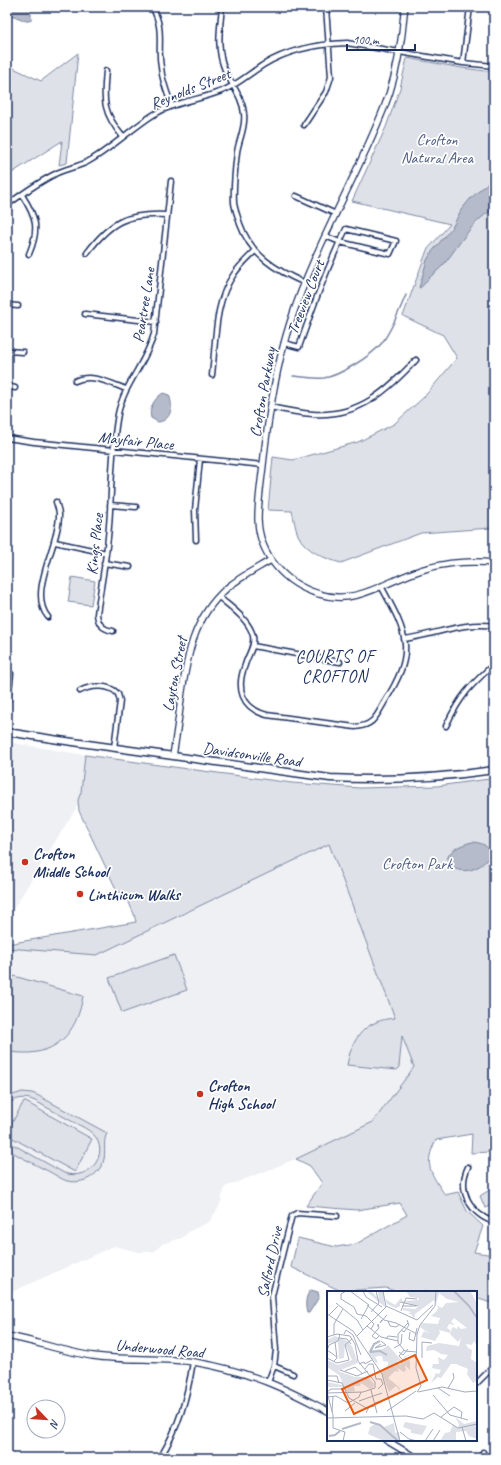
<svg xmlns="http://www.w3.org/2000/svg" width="501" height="1465" font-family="Caveat,sans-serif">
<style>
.built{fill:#eff0f4}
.green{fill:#dee1e7;stroke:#7c88a2}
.water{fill:#b5bbca;stroke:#77839f}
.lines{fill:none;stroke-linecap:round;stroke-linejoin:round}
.stream{stroke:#77839f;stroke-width:1.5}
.minor-casing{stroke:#1b2f5e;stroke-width:7}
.tertiary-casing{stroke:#1b2f5e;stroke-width:8}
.secondary-casing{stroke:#1b2f5e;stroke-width:9}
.minor{stroke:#fff;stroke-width:4}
.tertiary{stroke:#fff;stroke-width:5.5}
.secondary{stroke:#fff;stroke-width:6}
.poi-dot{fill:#c8321e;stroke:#fff;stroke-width:1.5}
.labels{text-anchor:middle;stroke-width:3.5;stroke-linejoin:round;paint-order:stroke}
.street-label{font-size:16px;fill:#1b2f5e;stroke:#fff}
.park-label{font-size:16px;fill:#4c5c80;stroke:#fff}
.poi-label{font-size:16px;font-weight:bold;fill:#1b2f5e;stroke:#fff;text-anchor:start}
.neighbourhood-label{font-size:17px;letter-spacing:1px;fill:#1b2f5e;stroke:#fff}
.inset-river{fill:none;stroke:#b5bbca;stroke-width:2}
.inset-road{fill:none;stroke:#a4acbf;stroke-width:1}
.view{fill:#e8590c;fill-opacity:0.15;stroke:#e8590c;stroke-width:2}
.inset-edge{fill:none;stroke:#1b2f5e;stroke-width:2}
</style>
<rect width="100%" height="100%" fill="#fff"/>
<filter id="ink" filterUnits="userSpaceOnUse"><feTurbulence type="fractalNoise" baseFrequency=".025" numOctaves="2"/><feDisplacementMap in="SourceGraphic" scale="8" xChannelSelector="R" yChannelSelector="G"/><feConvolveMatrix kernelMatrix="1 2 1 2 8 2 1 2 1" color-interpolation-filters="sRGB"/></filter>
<g filter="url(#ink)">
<path class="built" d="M7,742L85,755L81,792L78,800V805L7,919Z
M329,844L414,1067L373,1122L296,1159L225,1187L219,1207L209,1222L188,1232L182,1238L162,1244L154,1252H138L114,1246L7,1294V948L97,955Z"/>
<path class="green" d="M78,53L67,163L59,165L62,141L7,176V65L41,81Z
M407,58L462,68L494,72V520L491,528L421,533L341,563C326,559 305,551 298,535C295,528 294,519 292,511L268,510L273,457L293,460L358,442L394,424L424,397L457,358L443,335L403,316L427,250L450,224L352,201L386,127L400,88Z
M72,577L95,581L91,605L68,602Z
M85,755L292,783L360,788L437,786L489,779L494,798V1149L490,1152L471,1153L472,1134L436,1140C423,1165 431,1173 445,1195L458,1192L467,1211L483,1226L474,1252L494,1255V1304L476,1298V1292H397L386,1288L341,1291L291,1267L298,1238L336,1247L356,1244L407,1215L400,1203L357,1210L306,1206L322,1183L310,1166L296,1159L373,1122L414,1067L402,1036L399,1067L396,1070L347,1065C352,1037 366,1020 395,1018L329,844L97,955L7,948V944L136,922L134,914L125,894L117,891L79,811L78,800L81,792Z
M174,955L187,990L122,1013L109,978Z
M14,976L83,996C78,1027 62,1051 29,1053C21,1053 14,1053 7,1051V993L9,980Z
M22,1092L32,1093L37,1095L107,1133C101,1144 109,1156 100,1168C93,1179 80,1184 67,1181C61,1179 54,1174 48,1171C34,1164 20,1157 7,1149V1141L64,1173C90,1182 111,1153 93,1134C88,1129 81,1126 75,1123C62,1116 48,1108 35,1101C25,1096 15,1098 7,1105V1097Z
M24,1101L92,1139L75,1172L7,1135V1132Z
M494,1187V1204L485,1208L480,1196Z"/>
<path class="water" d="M7,7H25L31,13V20L29,21H26L9,14L7,12Z
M494,177V209C472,220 459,246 444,264C439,270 433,274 428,279C425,282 424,286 419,288L427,260L431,253L453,226L461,210L471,198L479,191Z
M163,393L169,395C174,406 171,421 158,422L151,418C148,408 155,398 163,393Z
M473,842C482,843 488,845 490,854C485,867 465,876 452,867C437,854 464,843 473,842Z
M311,1290L318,1292L319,1297L309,1313H307C305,1306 305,1295 311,1290Z"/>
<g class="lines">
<path class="stream" d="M293,376C303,377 314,379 324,378C339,376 371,356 381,344C392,330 399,311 406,295"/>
<g class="minor-casing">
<path id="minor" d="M152,7C165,29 157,45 161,67C162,81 167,93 172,106
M222,7C220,28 216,49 225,70C231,84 243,98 244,114C246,127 239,139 237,152C235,169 233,186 234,203C235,210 238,217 240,224C251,255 275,270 305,283
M463,63L470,7
M106,71C103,101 103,113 123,137
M304,125L326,92L331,77L326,7
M22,195C36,217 40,228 29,254
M296,196L336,214
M7,205C22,194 39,182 55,174C66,168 79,167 89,161C112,148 131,129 153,115C174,102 199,100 222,91C237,85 249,74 263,65C289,49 317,44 347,43L463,63L494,66
M87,253C111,221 127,213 167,215
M7,305L18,306
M85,314L156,322
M284,343L299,347C313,307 327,267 346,229L396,241L390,254L340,242L325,236
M7,351L23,352
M212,375C216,341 214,302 234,274C240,265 248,258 255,251
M75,381C91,373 110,383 126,389
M7,386L15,388
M270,407C284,410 298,413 313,414C360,417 386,391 416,360
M7,438L34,442L263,465
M110,505L136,507
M196,540L195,510L200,459
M55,542L106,553
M104,563L130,567
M219,597C230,607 249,619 253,636C255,647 248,654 245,665C236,688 241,708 267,715L355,727C373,726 376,717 384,703C416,652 409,637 381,586
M48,617C27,592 60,544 59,514C59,510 57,506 56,502
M113,631C102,629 98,624 97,614C101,585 107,555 109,526C112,489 111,451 118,414C124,384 146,363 154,334L171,181
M404,639C435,635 463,621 494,626
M253,646L340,662
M80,691C91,685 110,684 118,694L120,701L114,748
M7,707L11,674
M446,726C460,696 470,686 494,664
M468,1167C457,1190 470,1214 494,1222
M274,1366L293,1374
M268,1382L274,1366L276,1350L272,1296L291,1219L292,1216L297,1213L337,1216
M476,1384L494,1366
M160,1458C179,1427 187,1398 193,1362
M481,1458L483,1452"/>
</g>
<g class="tertiary-casing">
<path id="tertiary" d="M405,7C403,18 403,29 401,40C398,63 393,86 384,108C355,181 314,248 290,323C275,370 268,417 263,465C261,483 258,501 258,519C259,555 285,584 319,594C359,607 391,577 428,568C450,562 472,561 494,563
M173,756C176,737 179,718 181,698C187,656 193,618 227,588C240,577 256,569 271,560
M7,1336C36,1341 64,1352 93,1356C126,1361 160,1357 194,1362C218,1366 244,1373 267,1382C288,1390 308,1401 328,1411
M386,1440L416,1458"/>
</g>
<g class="secondary-casing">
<path id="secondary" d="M7,732L59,740L330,778C385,781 439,778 494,770"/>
</g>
<use href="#minor" class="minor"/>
<use href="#tertiary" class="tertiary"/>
<use href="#secondary" class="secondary"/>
</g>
</g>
<g class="poi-dot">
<circle cx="25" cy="862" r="4"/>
<circle cx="80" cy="894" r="4"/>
<circle cx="200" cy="1094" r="4"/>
</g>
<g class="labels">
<g class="street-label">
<text transform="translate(190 88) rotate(-22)" y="6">Reynolds Street</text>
<text transform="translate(305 297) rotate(-69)" y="6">Treeview Court</text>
<text transform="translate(143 305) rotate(-81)" y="6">Peartree Lane</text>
<text transform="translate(262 392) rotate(-80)" y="6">Crofton Parkway</text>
<text transform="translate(136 440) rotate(6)" y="6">Mayfair Place</text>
<text transform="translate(94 544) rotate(-84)" y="6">Kings Place</text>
<text transform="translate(174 674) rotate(-79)" y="6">Layton Street</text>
<text transform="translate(252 754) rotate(8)" y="6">Davidsonville Road</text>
<text transform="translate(269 1262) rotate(-78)" y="6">Salford Drive</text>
<text transform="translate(160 1348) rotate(5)" y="6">Underwood Road</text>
</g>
<g class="park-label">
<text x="437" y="145">Crofton<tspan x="437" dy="18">Natural Area</tspan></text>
<text x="417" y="869">Crofton Park</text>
</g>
<g class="poi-label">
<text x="33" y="859">Crofton<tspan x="33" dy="18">Middle School</tspan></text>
<text x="88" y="900">Linthicum Walks</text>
<text x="208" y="1091">Crofton<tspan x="208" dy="18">High School</tspan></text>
</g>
<g class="neighbourhood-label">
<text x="335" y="662">COURTS OF<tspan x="335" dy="20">CROFTON</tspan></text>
</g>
</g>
<g transform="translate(327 1291)">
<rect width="150" height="150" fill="#fff"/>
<path d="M39,0H44L52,8L51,0H56L58,16ZM79,0H143L145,3L150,13V55L147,50L145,54L139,53L141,57L145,59L144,68L150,72V90L146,92L140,83L141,78L129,73H124L114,87L111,86L104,92L109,82L112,83L114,79L105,77L106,73H112L111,66L117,69L121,64L114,63L107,59L99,60L100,55L112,52L132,55L134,47L131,51L123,43L124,39L126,36L130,38L131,35L134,38L140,37L127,27L124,31L128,34L122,33L120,37L123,39V42L112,39L113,42L108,50L94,46L97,40L103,43L93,36L95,32L111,33L113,27L104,25L110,20L111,16L107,9L88,23L87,28L84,23H81L84,21L76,19V17L88,18L92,15L73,10V15L69,17L60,13L58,8L68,14L74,7L76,10L92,9L91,7L83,6ZM112,2L120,8L132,11L119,12L115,17L111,15L109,13ZM8,45L20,50L25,55L31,72L11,80L28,86H41L47,93L46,97L43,98L34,92L33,95H27L28,100L20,101L18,96H0V91L15,94V90L12,84L0,76V69L11,74L25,69L18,53L17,67L12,68L11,50L0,53V49ZM54,49L48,53L46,59L56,58L61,54L75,70H70L73,74L78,65L89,62L78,66L83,70V79L78,74L79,79L77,81L70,77L72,81L68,80L61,87L72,96L74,101L69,95L62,101L54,80L61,74V71L56,70L55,65H51L48,66L51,71L49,72L41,62L47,52ZM128,126L137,133L150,130V148L142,145L139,140L129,141V149L113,150L118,142L123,141L126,134L131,137L132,133ZM78,131L100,135L95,144L84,142V139L76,136ZM67,132L68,142L72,141L73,150H57L41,143L43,136L48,133L57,136Z" fill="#dee1e7" fill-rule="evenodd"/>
<path class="inset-river" d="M127,0L142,15L150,27M43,61L53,60L60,64M43,61L47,53L53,50M43,131L53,134L71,150M15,138L34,132M2,145L8,144L13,140"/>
<path class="inset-road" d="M19,0L14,3V8L27,16L30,23L39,25L47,33L44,38M23,0L42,14L34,28M36,0L39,6L55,16M73,11L91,15M9,12L30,29L36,39M40,14L57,29L69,32L90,43M59,15L90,29L106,14M75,15H89M74,20L79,7L90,8M44,21L52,12L49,0M0,23L26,40L55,83L73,150M2,24L11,15M55,29L53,32L60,24M61,30L63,35L69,36L72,34M81,32L71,43V52L78,60L90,61M40,35L54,46L71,50M51,36V33L52,37L45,45L49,48L52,45M74,39L77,41L82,34L80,29M83,41L82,48L87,50L90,37M17,43L19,39L26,44L34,64M7,44V33L16,18M30,45L59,16L56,0M0,46L10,43L23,45L28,53L31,70M12,47L20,48L24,53M59,48L61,45L70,46M54,53L48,57L59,54L54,50M67,57L74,53L75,43M0,59L10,66M0,60L2,54L11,50L13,43M72,61L76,64L81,58M0,67L10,72L22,69L18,54L25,48M95,67V51L105,52M7,70L10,67L8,51M74,72L76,69L72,65L77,59M32,73L37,71L38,73L45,69M38,78L42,73H46L49,88M13,79L30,85L41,80M18,80L28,76L36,83M0,85H10L12,92M49,88H54L56,93L51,98M0,89L15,92L22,107L41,118M111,97L123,105M121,97L127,87L126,82M44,99L50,122M90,101L94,95L89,77L90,43L93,34L108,15L109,0M91,101L115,96L138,101L150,100M0,102L36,101L48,97V91L31,70M106,104L123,124L141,129M1,106L9,105L21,112L32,106L34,101M32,110L55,102M48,112L63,107M18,120L28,112M60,120L89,100M5,121L6,105M39,122L42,116L48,115M114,126L127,116L135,121L134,127M0,127L79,125L96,128L107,122L131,137L150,133M135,136L139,150M73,141L82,148L90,150M16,150L18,141L6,137V124L0,101L4,98H19M98,150L106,138M106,150L113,139"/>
<path class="view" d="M88,64L100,89L27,123L15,98Z"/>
<rect width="150" height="150" class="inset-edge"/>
</g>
<rect width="501" height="1465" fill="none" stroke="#fff" stroke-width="24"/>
<rect x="12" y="12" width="477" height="1441" fill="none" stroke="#1b2f5e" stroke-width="1.5" filter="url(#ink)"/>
<g transform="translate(46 1419) rotate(115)"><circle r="19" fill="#ffffff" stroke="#a4acbf"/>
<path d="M0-3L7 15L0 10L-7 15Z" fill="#c8321e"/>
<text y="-6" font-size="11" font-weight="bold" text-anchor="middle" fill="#1b2f5e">N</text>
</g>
<path d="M347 44v6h68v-6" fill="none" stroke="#1b2f5e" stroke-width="2"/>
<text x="353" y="44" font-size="12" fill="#1b2f5e" stroke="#ffffff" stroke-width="3" paint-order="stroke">100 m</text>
</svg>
